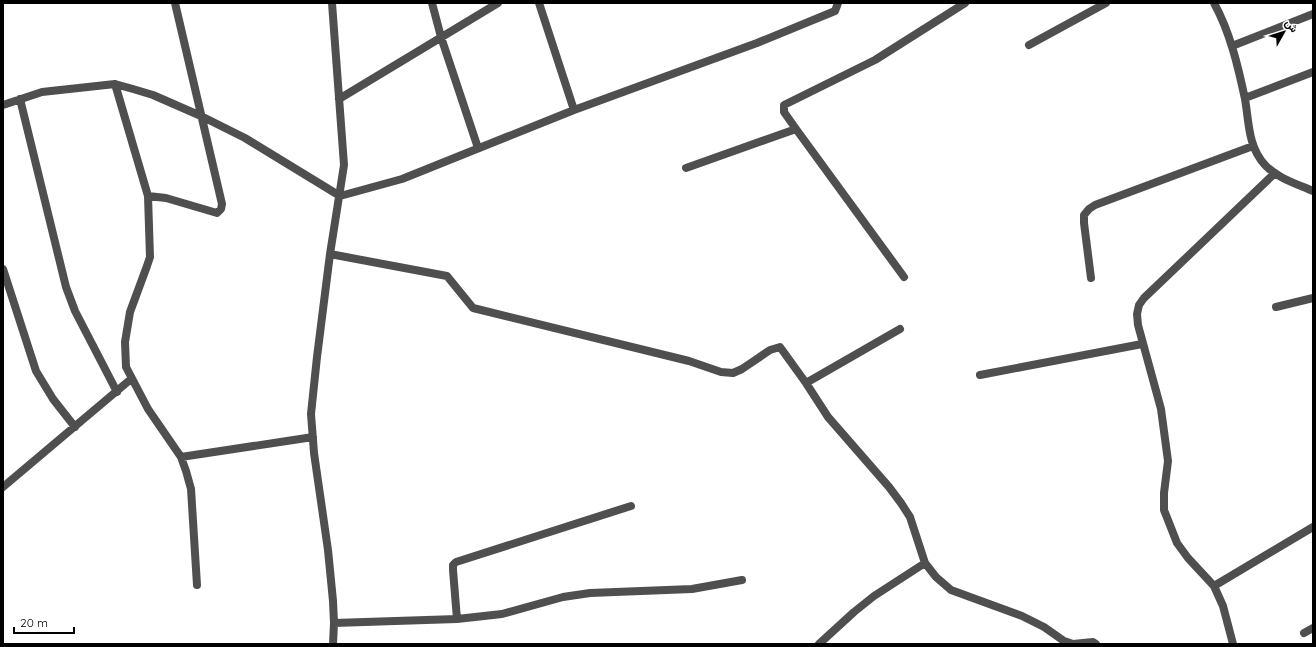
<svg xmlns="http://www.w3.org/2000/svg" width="1316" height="647" font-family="Quicksand,Vazirmatn,sans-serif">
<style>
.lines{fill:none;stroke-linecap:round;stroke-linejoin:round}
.minor{stroke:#4f4f4f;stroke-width:8}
</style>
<rect width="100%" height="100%" fill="#fff"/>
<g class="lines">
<path class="minor" d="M332,3L344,165L330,254L317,357L311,414L314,453L328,550L333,601L334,623L333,644
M432,3L441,37L478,148
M539,3L574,110
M1214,3C1230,32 1238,66 1245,99C1249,122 1248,147 1265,165C1277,178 1297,184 1313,191
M1029,45L1106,3
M1232,46L1313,14
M115,84L148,196L150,257L147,266L130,312L125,342L126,367L148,409L181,457L186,471L191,489L197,585
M1245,98L1313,72
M20,99L66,287L75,311L117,392
M339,99L498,3
M3,105L42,92L115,84L133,89L153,95L201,116L245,138L340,196L402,179L574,110L757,43L835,11L838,3
M686,168L796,129
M148,196L166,198L217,213L221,209L222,204L175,3
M330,254L447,276L473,308L689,361L721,372L733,373L742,369L770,350L780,347L806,383
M3,269L36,371L53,399L75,427
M904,277L796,129L784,112V105L875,60L965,3
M1091,278L1084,223V215L1089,209L1095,205L1253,146
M1276,307L1313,298
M900,329L806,383L828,417L889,487L901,503L910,517L925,563L936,577L951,590L1022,616L1044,627L1064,641L1073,644L1093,642L1096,644
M980,375L1142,344
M181,457L313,437
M3,487L131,379
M1214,586L1313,527
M457,619L453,570V565L456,562L631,506
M334,623L457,619L502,614L563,597L590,593L692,589L742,580
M1304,633L1313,628
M819,644L854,612L874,596L925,563
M1233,644L1223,606L1214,586L1188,558L1177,543L1164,510V493L1168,461L1161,409L1138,325L1137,314L1139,305L1144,298L1275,173"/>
</g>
<rect width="1316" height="647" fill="none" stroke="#000000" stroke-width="8"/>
<g transform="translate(1284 32) rotate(51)" stroke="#ffffff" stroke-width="3" paint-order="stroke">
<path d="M0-3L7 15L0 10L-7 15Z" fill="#000000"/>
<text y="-6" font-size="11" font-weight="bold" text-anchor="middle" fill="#000000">ش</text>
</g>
<path d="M14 627v6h60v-6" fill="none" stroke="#000000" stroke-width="2"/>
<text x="20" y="627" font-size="12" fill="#000000" stroke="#ffffff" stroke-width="3" paint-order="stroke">20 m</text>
</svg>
